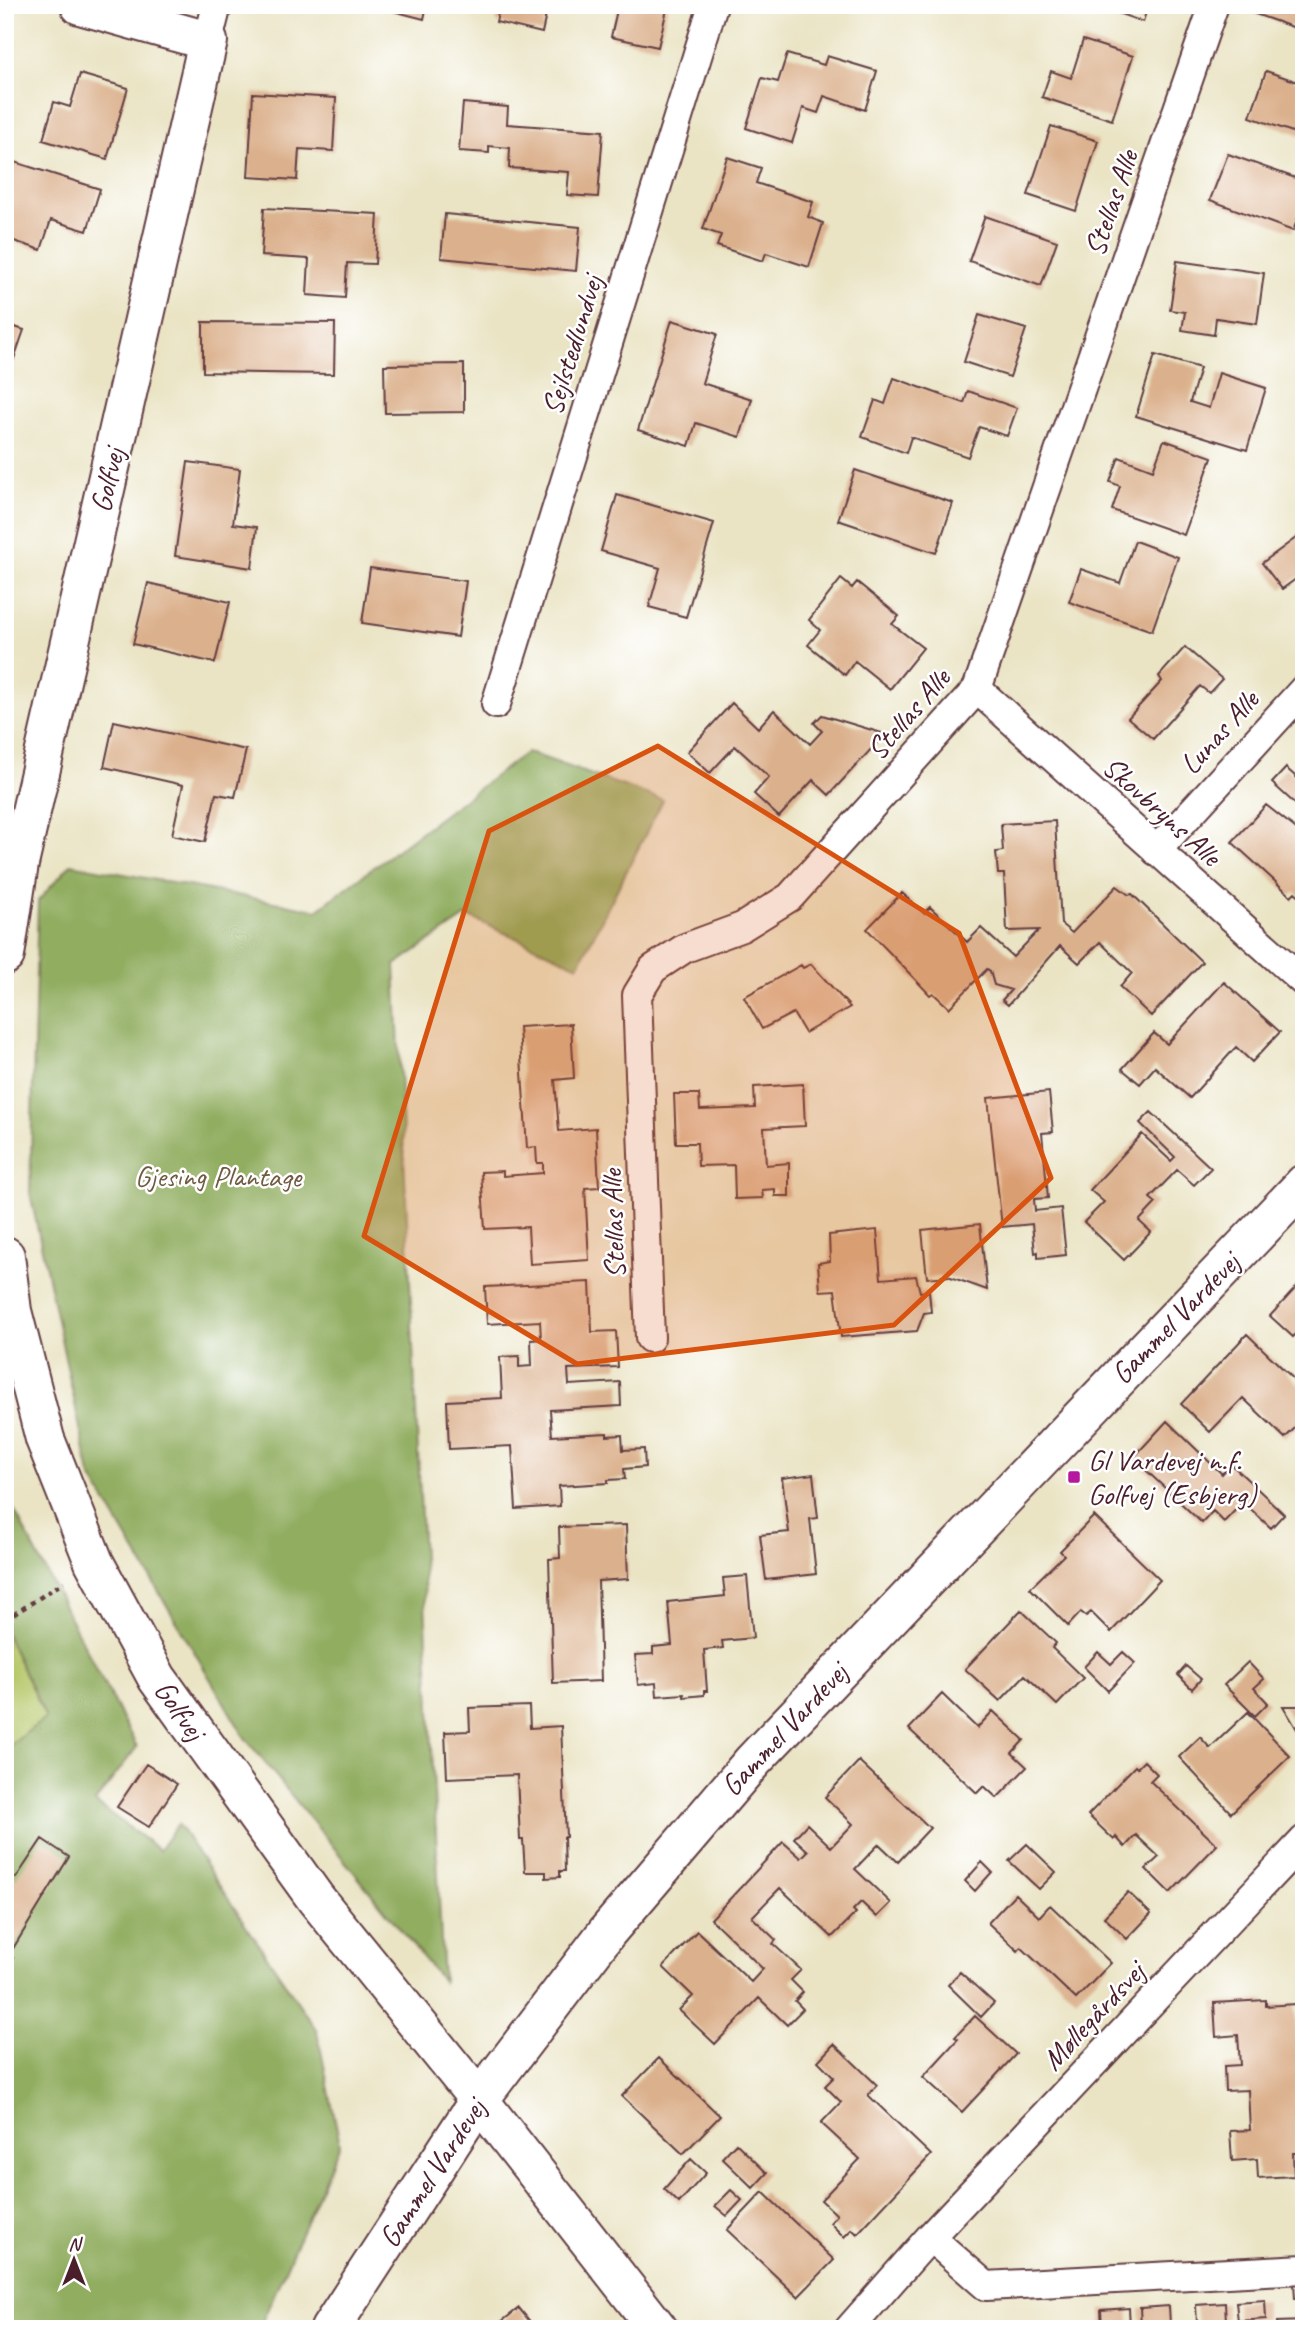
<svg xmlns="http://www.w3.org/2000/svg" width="1309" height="2334" font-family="Caveat,sans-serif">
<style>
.green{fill:#b7c96d;stroke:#80744c;stroke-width:2}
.forest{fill:#91ad60;stroke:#6e6646;stroke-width:2}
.building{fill:#dbb18d}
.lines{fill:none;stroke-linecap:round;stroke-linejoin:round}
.street-casing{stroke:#623d42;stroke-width:32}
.secondary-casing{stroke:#623d42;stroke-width:42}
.path{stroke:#623d42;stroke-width:4.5;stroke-dasharray:5 5;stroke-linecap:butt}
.street{stroke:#fff;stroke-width:28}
.secondary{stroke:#fff;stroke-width:38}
.marked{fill:#d8530f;fill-opacity:0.2;stroke:#d8530f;stroke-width:5;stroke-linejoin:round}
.poi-dot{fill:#b5179e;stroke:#fff;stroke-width:2.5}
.labels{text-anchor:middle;stroke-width:5;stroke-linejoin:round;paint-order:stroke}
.street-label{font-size:30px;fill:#4a1f2b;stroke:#fff}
.park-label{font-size:30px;fill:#705a42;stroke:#fff}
.poi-label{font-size:30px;fill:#4a1f2b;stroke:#fff;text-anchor:start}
</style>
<rect width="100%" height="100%" fill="#fff"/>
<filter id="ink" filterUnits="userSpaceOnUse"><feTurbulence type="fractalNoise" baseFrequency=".0143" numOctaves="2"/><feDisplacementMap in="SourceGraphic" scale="14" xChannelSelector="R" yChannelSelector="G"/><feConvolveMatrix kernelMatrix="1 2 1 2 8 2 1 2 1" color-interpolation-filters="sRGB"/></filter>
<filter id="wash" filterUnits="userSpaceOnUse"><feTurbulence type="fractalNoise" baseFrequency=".00686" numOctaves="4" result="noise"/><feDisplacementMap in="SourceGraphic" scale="28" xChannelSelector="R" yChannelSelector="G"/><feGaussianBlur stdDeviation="1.57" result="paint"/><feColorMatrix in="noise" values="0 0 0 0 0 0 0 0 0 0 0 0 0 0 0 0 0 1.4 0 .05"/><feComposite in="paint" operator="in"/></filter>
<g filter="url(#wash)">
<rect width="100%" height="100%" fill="#eae4c5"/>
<path class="green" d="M5,1632L46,1718L5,1749Z"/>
<path class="forest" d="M527,752L663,800L578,966L467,916L395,965L443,1982L245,1738L90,1475L30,1193L38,901L71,864L317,910Z
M5,1470L13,1508L137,1747L95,1802L159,1850L178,1824L317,2031L340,2144L259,2329H5V1749L46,1718L5,1632Z"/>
<g id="blocks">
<path class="building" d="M394,5H427L424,19L393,11Z
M500,5H548L542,33L496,22Z
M618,5H668L658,47L611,37Z
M1095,5H1148L1143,22Z
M1258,5H1304V31L1255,14Z
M1083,40L1133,56L1112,120L1042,97L1051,71L1071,78Z
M787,54L824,65L827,56L877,71L865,110L824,96L818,113L803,108L792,143L746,128L762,78L778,82Z
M1266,71L1304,84V136L1250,117Z
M80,74L128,88L107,159L43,140L54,102L70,107Z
M253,93L336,98L333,151L299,149L297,180L248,177Z
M463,103L508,107L507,124L603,131L598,197L567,195L569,172L509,168L510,148L489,146V153L459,151Z
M1051,126L1098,141L1076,211L1028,195Z
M1228,154L1304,181V202L1293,231L1210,200Z
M727,157L761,168L756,183L813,202L808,217L823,223L809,267L766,253L763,261L717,246L721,235L703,229Z
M5,159L100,189L87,231L51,220L41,250L5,238V222L10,208L5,207Z
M264,208L378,214L375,264L347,263L345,298L307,295L309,259L261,256Z
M445,214L580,227L576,271L441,258Z
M985,216L1057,241L1041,286L969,261Z
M1177,261L1264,273L1257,324L1216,318L1214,335L1182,330L1185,312L1170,310Z
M979,315L1026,329L1010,377L964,362Z
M672,320L717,334L702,383L752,399L740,437L696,423L689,446L638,430Z
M203,322L335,323L334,374L203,372Z
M5,324L24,330L8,376L5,375Z
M1155,355L1200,368L1190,402L1209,408L1219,373L1266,388L1247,450L1136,416Z
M464,364V412L385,413L384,365Z
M894,378L964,403L968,391L1017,408L1007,436L979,427L968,457L911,437L906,453L862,437L875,400L885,404Z
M1164,440L1212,457L1184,535L1112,510L1120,486L1110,482L1119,457L1153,470Z
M188,462L240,469L233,524L257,527L252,568L175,556Z
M855,470L953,503L936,553L838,520Z
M617,495L714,523L686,617L649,607L660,568L601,551Z
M1304,532V580L1300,576L1282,589L1262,563Z
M1135,541L1178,557L1152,631L1069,602L1081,569L1120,583Z
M370,568L466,581L458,637L362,623Z
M841,579L852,588L857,582L899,616L892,624L923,648L890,689L855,661L845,675L808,645L820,630L809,620Z
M148,583L230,602L215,663L133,644Z
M1185,647L1222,679L1209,693L1200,686L1153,739L1128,718L1162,681L1159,676Z
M732,703L758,728L774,710L810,744L822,731L814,723L822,715L885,734L829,795L813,780L779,817L754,794L769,777L735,746L710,773L687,752Z
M114,721L246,750L235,797L216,794L205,842L172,835L183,785L104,767Z
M1286,768L1304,784V812L1272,783Z
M1266,805L1304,835V900L1295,892L1291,896L1232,842Z
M1055,821L1061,924L1072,933L1117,886L1129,895L1132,894L1202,962L1151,1016L1120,987L1132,973L1100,942L1079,963L1060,946L1008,1005L1002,1000L1011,990L994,985L990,971L987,969L949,1008L933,993L930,995L867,929L902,893L924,913L930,907L967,942L981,928L1013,957L1039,930L1007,931L1004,874H998L996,852L1003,851L1001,824Z
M811,964L850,1007L805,1033L793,1013L762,1029L744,997L801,965L803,968Z
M1224,982L1280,1032L1252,1062L1236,1047L1190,1098L1155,1067L1140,1084L1122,1069L1154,1033L1167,1044Z
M571,1024L574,1078L555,1080L559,1131L596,1128L599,1187L585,1188L589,1260L530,1264L528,1227L485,1229L481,1172L503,1171V1176L543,1173V1163H537L536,1147L527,1148L519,1027Z
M803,1084L805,1126L764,1128L766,1165L789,1163V1196H775V1189L762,1190L763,1198L735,1199L734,1165L698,1166L697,1143H676L674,1094H699L700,1110L755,1108L754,1087Z
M1049,1092L1053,1132L1042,1133L1048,1198L1034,1199L1035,1211L1061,1208L1066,1255L1038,1258V1252L1035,1253L1032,1224L1002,1227L988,1098Z
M1151,1112L1211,1168L1194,1185L1177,1170L1150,1198L1156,1203L1139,1221L1151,1232L1124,1260L1084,1222L1104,1202L1090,1190L1142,1134L1171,1161L1175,1157L1140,1123Z
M980,1224L987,1290L948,1276L927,1278L922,1230Z
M877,1230L881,1279L916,1276L920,1292L929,1291L931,1312L924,1313L917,1331L841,1337L835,1290L820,1291L818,1263L830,1261L829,1235Z
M1304,1279V1326L1293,1337L1270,1316Z
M590,1282L592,1332L616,1331L618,1367L568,1369L569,1385L620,1382L621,1406L550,1410L552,1436L607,1433V1436L622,1435L623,1450L644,1449L645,1467L624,1469L625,1479L608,1480V1483L559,1486L560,1506L516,1509L512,1446L449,1449L447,1401L502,1398L500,1357L519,1356V1367L532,1366L531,1340L541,1339L540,1321L487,1324L485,1287Z
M1247,1334L1304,1389V1419L1285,1438L1243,1398L1210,1432L1181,1404Z
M1167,1421L1222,1474L1231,1464L1284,1514L1271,1528L1243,1502L1224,1522L1213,1511L1202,1523L1133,1458Z
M813,1474L818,1518L810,1519L816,1574L766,1580L760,1535L789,1532L782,1478Z
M1094,1516L1160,1580L1111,1632L1091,1612L1086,1616L1081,1612L1068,1626L1030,1588L1064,1555L1060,1551Z
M626,1525L628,1579L598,1581L601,1681L553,1683L549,1559L560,1558L559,1527Z
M747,1576L753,1638L722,1641L723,1648L704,1650L707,1691H704V1695L684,1697V1694L657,1696L656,1683L638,1685L635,1655L653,1654V1647L672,1645L668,1602L725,1596L723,1578Z
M1021,1610L1056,1643L1052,1648L1083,1678L1057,1705L1025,1675L1000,1701L965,1669Z
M1098,1652L1111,1664L1123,1652L1135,1663L1108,1691L1084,1667Z
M1248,1662L1264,1679L1254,1688L1268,1703L1255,1716L1224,1685Z
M1186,1666L1201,1679L1192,1689L1178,1675Z
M942,1694L977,1728L993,1711L1024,1740L1012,1753L1027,1767L997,1798L984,1786L977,1793L909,1729Z
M529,1706L530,1728L561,1726L566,1837H564L565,1871H560V1877L546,1878V1872H525L523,1840H520L517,1775L447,1778L445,1732L470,1731L469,1708Z
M1283,1706H1304V1741Z
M1248,1712L1290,1756L1231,1813L1179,1757L1200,1737L1210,1748Z
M859,1761L930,1828L898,1862L879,1844L855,1869L891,1903L877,1917L861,1902L853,1910L856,1913L832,1937L780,1888L752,1917L776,1940L773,1944L801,1970L791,1980L803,1992L795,2001L803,2009L787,2025L759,1998L715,2044L679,2010L693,1996L663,1967L697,1931L751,1982L763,1969L711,1919L783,1842L801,1858L808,1851L794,1838L807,1824L831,1847L853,1824L825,1797Z
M1144,1761L1157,1774L1150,1781L1217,1845L1170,1893L1146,1869L1159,1857L1136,1835L1125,1847L1116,1837L1114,1840L1088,1815L1135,1766L1137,1768Z
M146,1764L177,1784L149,1827L117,1807Z
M42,1839L69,1857L9,1955L13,1958L5,1970V1871L16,1878Z
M1027,1844L1056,1872L1039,1889L1009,1861Z
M982,1862L992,1872L975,1891L965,1881Z
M1128,1892L1151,1914L1127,1939L1104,1917Z
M1015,1894L1039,1917L1050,1905L1111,1963L1076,1999L1021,1947L1018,1951L988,1923Z
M960,1972L994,2003L981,2017L948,1985Z
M1266,2000V2006L1295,2004L1299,2062H1304V2153H1293L1294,2176L1258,2178L1257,2159L1232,2161L1230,2131L1250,2130L1248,2090L1225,2091L1224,2066L1240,2065L1238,2035L1216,2037L1214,2003Z
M975,2016L1016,2054L962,2112L923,2077L958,2039L955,2037Z
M834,2044L877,2085L868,2095L931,2155L857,2234L852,2229L844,2237L830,2223L837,2215L821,2200L860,2159L821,2123L841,2102L825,2086L834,2077L818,2061Z
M659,2058L720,2116L683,2154L622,2096Z
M736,2143L767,2173L753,2188L722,2158Z
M691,2159L706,2173L679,2203L664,2189Z
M731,2190L742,2200L727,2216L715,2206Z
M763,2192L834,2260L798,2297L727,2230Z
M1304,2281V2299H1295L1294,2282Z
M1265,2300L1266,2319L1238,2321L1236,2302Z
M1225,2303L1226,2321L1197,2323L1196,2305Z
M1169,2306L1170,2324L1141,2325L1140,2308Z
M519,2308L536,2329H492Z
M1129,2308L1130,2326L1102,2328L1101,2310Z
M1304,2321V2329H1277V2322Z"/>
</g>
</g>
<g filter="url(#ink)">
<use href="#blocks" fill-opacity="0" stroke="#623d42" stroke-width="2"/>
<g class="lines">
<g class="street-casing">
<path id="street" d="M208,41L217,5
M977,689L1304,982
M496,704L713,5
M1156,851L1304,689
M650,1338L637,995L653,969L685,948L742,927L790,897L977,689L1214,5
M930,2237L986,2286L1304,2269
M849,2329L930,2237L1304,1840"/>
</g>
<g class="secondary-casing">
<path id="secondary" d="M5,955L19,864L208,41L80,5
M5,1256L12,1311L45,1439L94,1562L157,1678L316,1899L479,2100L658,2329
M330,2329L479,2100L607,1932L753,1761L1304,1184"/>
</g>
<path class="path" d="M5,1620L64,1582"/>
<use href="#street" class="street"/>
<use href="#secondary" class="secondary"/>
</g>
</g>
<path class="marked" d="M658,746L959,933L1051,1178L894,1325L577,1364L364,1236L489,831Z"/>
<rect class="poi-dot" x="1067" y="1470" width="14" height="14" rx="3.5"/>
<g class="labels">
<g class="street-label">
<text transform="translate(1111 203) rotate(-71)" y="10">Stellas Alle</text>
<text transform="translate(572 345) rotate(-73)" y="10">Sejlstedlundvej</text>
<text transform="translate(107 480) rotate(-77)" y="10">Golfvej</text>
<text transform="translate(908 714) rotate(-49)" y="10">Stellas Alle</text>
<text transform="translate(1219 732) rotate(-48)" y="10">Lunas Alle</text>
<text transform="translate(1162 811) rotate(42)" y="10">Skovbryns Alle</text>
<text transform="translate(613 1224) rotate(-92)" y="10">Stellas Alle</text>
<text transform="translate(1175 1318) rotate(-46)" y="10">Gammel Vardevej</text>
<text transform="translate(180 1710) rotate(55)" y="10">Golfvej</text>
<text transform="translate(784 1729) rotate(-47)" y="10">Gammel Vardevej</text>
<text transform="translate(1093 2016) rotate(-47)" y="10">Møllegårdsvej</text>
<text transform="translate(432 2173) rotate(-57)" y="10">Gammel Vardevej</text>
</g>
<g class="park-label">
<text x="218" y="1186">Gjesing Plantage</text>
</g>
<g class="poi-label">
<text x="1088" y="1470">Gl Vardevej n.f.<tspan x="1088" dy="34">Golfvej (Esbjerg)</tspan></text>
</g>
</g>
<rect width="1309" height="2334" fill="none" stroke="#fff" stroke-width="28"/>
<g transform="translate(74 2260)" stroke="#ffffff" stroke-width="5" paint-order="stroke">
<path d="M0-5L12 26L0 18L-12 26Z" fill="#4a1f2b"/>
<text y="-10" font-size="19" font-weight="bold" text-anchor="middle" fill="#4a1f2b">N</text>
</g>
</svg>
